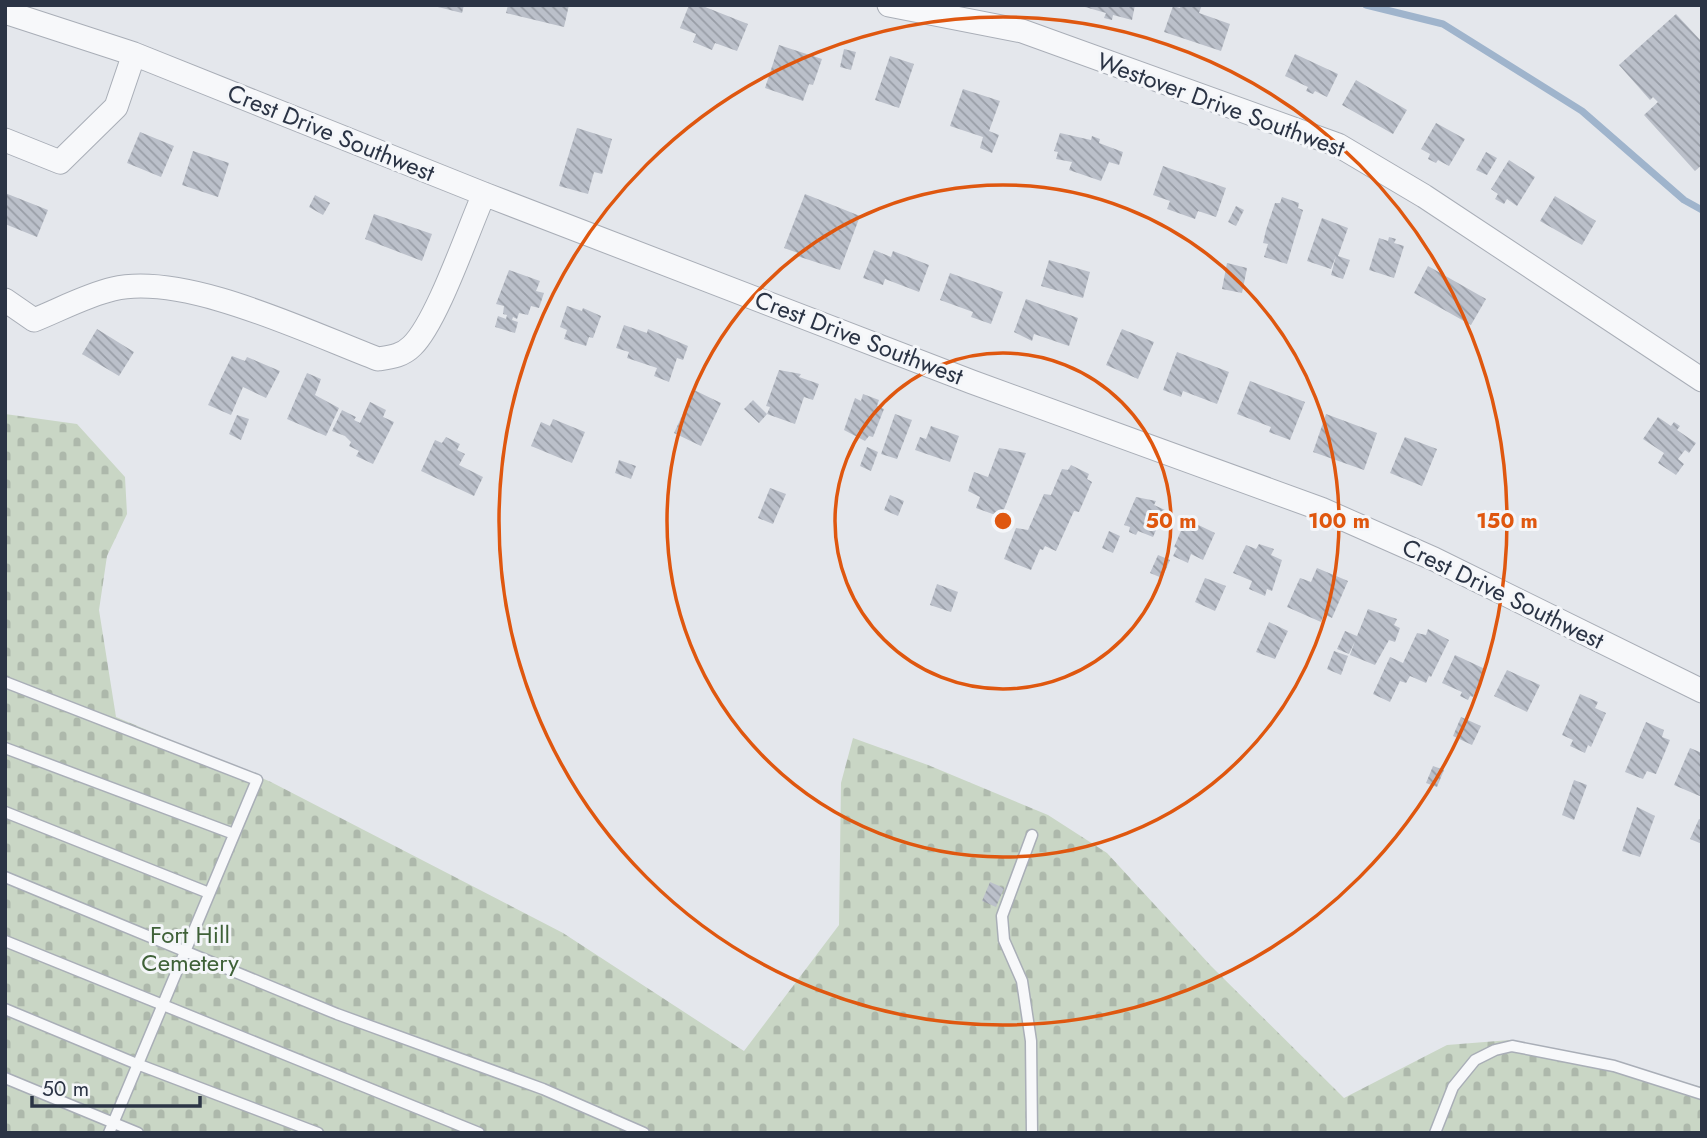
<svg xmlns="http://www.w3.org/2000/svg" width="1707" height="1138" font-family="Jost,sans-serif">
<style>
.cemetery{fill:url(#cemetery-stones)}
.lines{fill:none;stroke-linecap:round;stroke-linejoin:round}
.stream{stroke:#9fb4cc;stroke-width:7}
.building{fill:url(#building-back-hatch)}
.service-casing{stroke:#a9aeb7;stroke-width:13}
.minor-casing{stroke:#a9aeb7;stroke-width:25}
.service{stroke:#f7f8fa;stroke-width:10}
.minor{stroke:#f7f8fa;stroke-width:23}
.ring{fill:none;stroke:#df570f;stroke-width:3.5}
.labels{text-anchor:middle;stroke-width:6;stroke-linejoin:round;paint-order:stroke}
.street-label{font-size:24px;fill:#2b3445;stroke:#f4f6f9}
.park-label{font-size:24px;fill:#3f6138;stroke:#f4f6f9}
.centre{fill:#df570f;stroke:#f4f6f9;stroke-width:3.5}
.ring-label{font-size:21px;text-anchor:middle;font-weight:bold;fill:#df570f;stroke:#f4f6f9;stroke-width:6;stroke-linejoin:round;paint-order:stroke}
</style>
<defs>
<pattern id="cemetery-stones" width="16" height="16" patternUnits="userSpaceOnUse" patternTransform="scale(1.75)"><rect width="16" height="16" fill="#c9d6c5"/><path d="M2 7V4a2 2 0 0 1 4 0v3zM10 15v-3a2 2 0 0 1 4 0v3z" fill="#adb8ab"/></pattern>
<pattern id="building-back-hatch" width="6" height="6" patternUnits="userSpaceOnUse" patternTransform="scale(1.75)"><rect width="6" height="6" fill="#bbc0ca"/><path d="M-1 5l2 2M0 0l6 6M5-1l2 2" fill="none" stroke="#989da6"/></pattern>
</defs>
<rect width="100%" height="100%" fill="#e4e7ec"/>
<path class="cemetery" d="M5,414L77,424L125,477L127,514L107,556L99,610L116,717L271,782L563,933L744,1051L839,925L841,783L853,738L928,765L1048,815L1107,853L1211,966L1344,1098L1447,1045L1510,1040L1702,1087V1133H5Z"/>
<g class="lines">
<path class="stream" d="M1366,5L1443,24L1582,111L1684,200L1702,210"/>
</g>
<path class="building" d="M430,5H464L462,13Z
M508,5H569L564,27L506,13Z
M689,5H700L748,24L737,51L715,43L712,50L693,42L696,34L680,28Z
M1078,5H1135L1132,20L1113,15L1112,20L1104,18L1106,13Z
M1181,5H1202L1199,13L1230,24L1221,51L1164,32L1173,6L1180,8Z
M1676,14L1702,42V165L1695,171L1644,115L1658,102L1653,97L1650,100L1619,65Z
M779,45L822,59L813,85L809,84L803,101L765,88Z
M844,49L856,52L851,70L840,67Z
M1295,54L1338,74L1327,97L1315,91L1313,94L1306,91L1308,87L1285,76Z
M890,56L914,64L899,108L875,100Z
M1356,80L1407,110L1393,134L1342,105Z
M963,89L1000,101L989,131L999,135L992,153L980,148L983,137L950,126Z
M1436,123L1465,139L1449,166L1438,160L1436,163L1428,159L1430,154L1421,149Z
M577,128L612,139L602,174L594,172L588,194L559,186Z
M140,132L174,146L161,177L127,163Z
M1060,133L1091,140L1092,136L1100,139L1099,143L1123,152L1119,165L1109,162L1101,181L1069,170L1072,162L1056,159L1058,152L1054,151Z
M193,151L229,163L218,197L182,185Z
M1486,152L1497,158L1487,175L1476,170Z
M1509,160L1535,177L1517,206L1507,199L1504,204L1495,199L1498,194L1491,189Z
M1163,166L1226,188L1216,217L1198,211L1195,219L1167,209L1170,201L1153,195Z
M5,193L48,210L37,237L5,224Z
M805,194L860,216L840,270L797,256L798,253L784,248Z
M315,195L330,203L323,215L309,207Z
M1555,196L1596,221L1582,245L1540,221Z
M1282,197L1299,203L1298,208L1303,210L1287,264L1264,257L1268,244L1263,243L1266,230L1275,203H1280Z
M1236,206L1244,210L1236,226L1228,222Z
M374,214L432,234L422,261L365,239Z
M1322,218L1348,228L1338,256L1350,260L1343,279L1331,275L1336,256L1331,269L1307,261Z
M1389,237L1396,239L1394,243L1404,246L1394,278L1369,270L1379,238L1388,241Z
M874,250L891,257L893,251L929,265L919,292L885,279L883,285L863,278Z
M1049,260L1090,272L1083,298L1041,286Z
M1227,263L1247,268L1242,293L1222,289Z
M1428,266L1486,299L1471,325L1414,293Z
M509,270L540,281L536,291L544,293L539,308L531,306L528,315L519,313L517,319L513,317L512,320L518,322L515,333L495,327L498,316L506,319L507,315L503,314L504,306L496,304Z
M950,273L1003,292L991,324L971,317L973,312L940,300Z
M1026,299L1078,318L1069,346L1034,334L1032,341L1014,332Z
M567,306L582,311L583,308L601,316L593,338L589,337L586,346L564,339L567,330L560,327Z
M624,325L647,333L648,329L688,346L683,360L677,358L669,382L654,376L657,368L627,358L629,352L616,348Z
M97,329L134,352L119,376L82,354Z
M1122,329L1154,342L1138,379L1106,365Z
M1177,352L1229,372L1217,404L1183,391L1181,397L1163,390Z
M232,356L245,361L247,357L280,371L266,398L243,387L231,415L208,405Z
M779,370L801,374L799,377L819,384L813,400L804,397L795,424L767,414L759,423L744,409L753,400L767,414L770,407L766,406Z
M307,373L321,379L315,395L339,408L326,436L287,419Z
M1250,381L1305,402L1290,440L1269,432L1271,427L1237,414Z
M694,390L721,403L701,446L674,433Z
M863,394L879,400L877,406L884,409L873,437L869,436L865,441L844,430L855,398L861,401Z
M370,402L386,410L383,417L394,422L373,464L356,456L359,451L349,446L351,442L345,436L332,431L342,410L356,417L354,420L360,423Z
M895,414L912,420L897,459L881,454Z
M1326,414L1377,433L1364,470L1313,452Z
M237,415L249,419L241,440L229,434Z
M1658,417L1671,426L1674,422L1680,426L1677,430L1696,443L1689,453L1685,450L1678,459L1684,464L1676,475L1658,463L1664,453L1643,439Z
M553,419L585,432L572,463L531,446L541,422L550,426Z
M931,426L959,436L950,462L915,450L920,437L926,439Z
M446,437L460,444L457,450L465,454L459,465L483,477L474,496L421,471L435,440L442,443Z
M1405,437L1437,449L1422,486L1390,473Z
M867,447L878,452L871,471L860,466Z
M999,448L1026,453L1001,517L976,508L980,497L968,491L974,472L988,477Z
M619,460L636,466L631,479L615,473Z
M1071,465L1089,474L1087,479L1092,482L1079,512L1074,511L1056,551L1045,546L1043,550L1040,549L1031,570L1004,559L1016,528L1028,530L1044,494L1051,495L1062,469L1068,470Z
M770,488L786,494L773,524L758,518Z
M890,495L904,501L898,516L884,510Z
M1136,497L1156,501L1154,505L1165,510L1153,537L1138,531L1136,535L1129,532L1130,527L1124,525Z
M1186,519L1215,533L1203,560L1191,554L1188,563L1173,556L1177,548L1174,547Z
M1109,531L1120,536L1113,553L1102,548Z
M1259,544L1274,549L1271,555L1282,560L1272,591L1267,589L1265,596L1249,589L1252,581L1233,573L1246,545L1256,549Z
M1158,555L1170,560L1162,578L1150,573Z
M1317,568L1348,581L1332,618L1324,614L1321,622L1287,607L1300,578L1311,582Z
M1205,578L1226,586L1215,611L1195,602Z
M937,584L958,592L951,612L930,605Z
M1368,609L1397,619L1394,625L1400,628L1395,642L1389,640L1375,665L1350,655L1355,641L1349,654L1337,649L1345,631L1357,636Z
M1269,622L1288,631L1275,659L1256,652Z
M1428,629L1449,640L1431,677L1429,676L1426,683L1410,676L1406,683L1400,681L1390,702L1373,694L1390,657L1403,663L1417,633L1426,635Z
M1334,651L1348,656L1341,675L1327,669Z
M1455,655L1485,669L1473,697L1470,696L1468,700L1460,696L1462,692L1442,683Z
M1507,670L1540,685L1527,712L1494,696Z
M1580,694L1598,702L1595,708L1606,713L1591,747L1588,745L1585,753L1570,746L1573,740L1562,735Z
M1461,717L1481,726L1472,745L1453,736Z
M1646,722L1664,730L1662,737L1670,740L1656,774L1647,771L1643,779L1625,772Z
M1690,748L1702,753V797L1674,785Z
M1433,766L1444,770L1437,787L1426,783Z
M1574,780L1587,785L1574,820L1562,815Z
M1637,807L1655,816L1640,857L1622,851Z
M1699,819L1702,820V844L1690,839Z
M990,882L1004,888L996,907L982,901Z"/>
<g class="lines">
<g class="service-casing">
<path id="service" d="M5,682L257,780L109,1133
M5,748L234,834
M5,812L209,893
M1032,835L1002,916L1004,940L1022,981L1031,1041L1032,1133
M5,877L337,1014L543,1089L644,1133
M5,941L479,1133
M5,1009L137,1064L318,1133
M5,1078L138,1133
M1435,1133L1453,1087L1475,1060L1495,1050L1512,1046L1614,1066L1702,1094"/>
</g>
<g class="minor-casing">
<path id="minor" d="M889,5L1022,31L1338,145L1424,196L1702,380
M5,12L134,54L484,194L972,382L1321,509L1434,559L1702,691
M5,140L60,162L116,107L134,54
M5,300L34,320C59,310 87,295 113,289C185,272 309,333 378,359C391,357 402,356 412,346C437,322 468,230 484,194"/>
</g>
<use href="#service" class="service"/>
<use href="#minor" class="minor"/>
</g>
<g class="ring">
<circle cx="1003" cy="521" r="168"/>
<circle cx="1003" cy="521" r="336"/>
<circle cx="1003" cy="521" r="504"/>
</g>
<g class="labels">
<g class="street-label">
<text transform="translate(1221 105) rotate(20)" y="8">Westover Drive Southwest</text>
<text transform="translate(331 133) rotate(22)" y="8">Crest Drive Southwest</text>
<text transform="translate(859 338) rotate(21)" y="8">Crest Drive Southwest</text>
<text transform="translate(1503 594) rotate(26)" y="8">Crest Drive Southwest</text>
</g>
<g class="park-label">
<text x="190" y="943">Fort Hill<tspan x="190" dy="28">Cemetery</tspan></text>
</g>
</g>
<circle cx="1003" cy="521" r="10" class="centre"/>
<g class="ring-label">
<text x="1171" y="528">50 m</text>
<text x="1339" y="528">100 m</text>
<text x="1507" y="528">150 m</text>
</g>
<rect width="1707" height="1138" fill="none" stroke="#2b3445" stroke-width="14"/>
<path d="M32 1096v10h168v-10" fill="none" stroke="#2b3445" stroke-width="3.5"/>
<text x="42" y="1096" font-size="21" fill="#2b3445" stroke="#f4f6f9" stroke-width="5" paint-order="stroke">50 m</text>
</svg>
